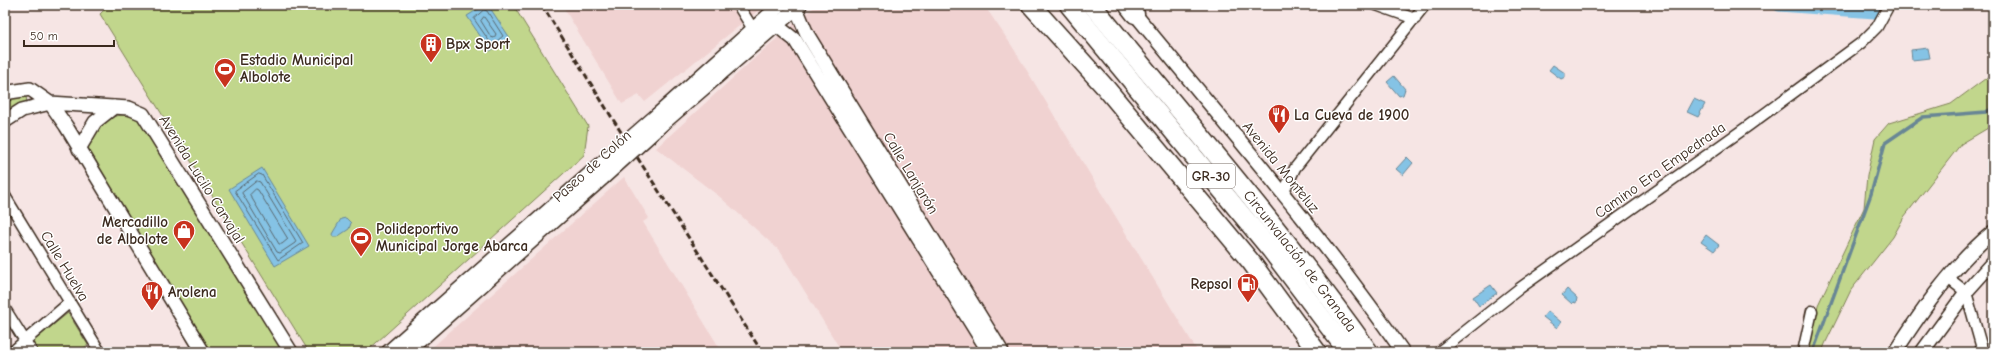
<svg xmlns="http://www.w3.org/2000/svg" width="1998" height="357" font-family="'Comic Neue',sans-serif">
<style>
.built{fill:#f0d2d1}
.green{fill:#c1d68c;stroke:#7e8055}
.water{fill:#85c3e5;stroke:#678695}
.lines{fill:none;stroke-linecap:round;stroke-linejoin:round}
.shore{stroke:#59676e;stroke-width:1}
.stream{stroke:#678695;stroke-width:3.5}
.canal{stroke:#85c3e5;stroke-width:13}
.minor-casing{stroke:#3b2a1e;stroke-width:13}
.tertiary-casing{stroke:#3b2a1e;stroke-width:16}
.motorway-casing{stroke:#3b2a1e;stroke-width:21}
.minor{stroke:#fff;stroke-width:10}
.tertiary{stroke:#fff;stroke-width:13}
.motorway{stroke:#fff;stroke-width:18}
.rail{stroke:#3b2a1e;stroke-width:3;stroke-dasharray:6 3;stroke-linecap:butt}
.tertiary-bridge-casing{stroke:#3b2a1e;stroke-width:16;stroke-linecap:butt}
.tertiary-bridge{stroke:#fff;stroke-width:13}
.labels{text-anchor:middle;stroke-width:3;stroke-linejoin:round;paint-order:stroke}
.shield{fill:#fff;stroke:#766a62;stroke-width:1}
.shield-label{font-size:14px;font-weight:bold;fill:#3b2a1e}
.poi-label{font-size:15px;font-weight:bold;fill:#3b2a1e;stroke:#fff;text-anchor:start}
.street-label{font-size:15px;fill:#3b2a1e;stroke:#fff}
</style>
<rect width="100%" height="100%" fill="#f6e5e4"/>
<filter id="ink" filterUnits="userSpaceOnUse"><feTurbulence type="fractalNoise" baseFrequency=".025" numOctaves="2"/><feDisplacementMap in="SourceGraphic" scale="8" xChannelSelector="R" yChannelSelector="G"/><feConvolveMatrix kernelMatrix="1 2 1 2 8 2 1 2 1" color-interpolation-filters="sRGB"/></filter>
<g filter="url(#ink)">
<path class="built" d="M562,5H765L645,102L639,95L622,104Z
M817,5H984L1012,46L1198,352H842L780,251L720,197L656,148L768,46Z
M624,177L649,218L643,222L722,352H427Z"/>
<path class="green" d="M109,5H513L588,126L584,155L366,352H309L100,14Z
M1993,73V125L1961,144L1904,217L1893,237L1851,290L1825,344L1822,352H1808L1818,305L1864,208L1867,176L1875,139L1889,123L1951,104Z
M20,94L26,96L27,103L5,116V103Z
M122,115L136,117L171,167L285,352H208L84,149C90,132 103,117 122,115Z
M68,313L88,345L78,352H38L32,342Z"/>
<path class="water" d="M485,5H488L510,38L490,51L467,16Z
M1928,48L1930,58L1912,60L1911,50Z
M1553,65L1565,73V77L1561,79L1549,70Z
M1394,76L1405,89L1403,95L1399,96L1387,82Z
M1694,99L1705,104L1698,117L1687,112Z
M1407,157L1413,163L1403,175L1396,169Z
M262,168L309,246L275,266L229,189Z
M346,218L351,223L349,229L337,237H333L332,234L341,219Z
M1706,235L1719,245L1714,251L1701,242Z
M1491,285L1497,293L1479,306L1473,297Z
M1567,289L1577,298L1576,303L1573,302L1572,304L1562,295Z
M1548,311L1561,322L1557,328L1543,317Z"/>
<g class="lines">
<path class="shore" d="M484,10L487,11L503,36L492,45L474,19Z
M484,17L496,34L494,38L491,37L481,21Z
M259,174L262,175L303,243L278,260L235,191Z
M257,181L260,182L296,241L295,243L280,253L277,252L242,193Z
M256,189L258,190L288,239L282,244H279L250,195Z"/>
<path class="stream" d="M1813,352L1871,194L1885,143L1923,117L1986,112L1993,108"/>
<path class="canal" d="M1779,5L1875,12"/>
<g class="minor-casing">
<path id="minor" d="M738,5L753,29
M1376,5L1415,19
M1283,194L1295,168L1425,5
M5,196L100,352
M1948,278L1966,292L1983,352
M5,309L32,352
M12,352L70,302
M1439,352L1520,288L1748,126L1861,43L1877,27L1889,5
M1803,352L1812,311"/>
</g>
<g class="tertiary-casing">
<path id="tertiary" d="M1132,7L1135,14C1226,125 1321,234 1403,352
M796,8L807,34L1002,352
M776,25L795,40L989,352
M5,95L10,92L30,89L50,103L66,126L203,352
M658,114L780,5
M5,121L22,110L50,103L129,108L143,114L291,352
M666,121L800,5
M79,149L95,122L114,107
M388,352L595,169
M407,352L603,178
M1895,352C1923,309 1953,265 1993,232
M1922,352L1966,292L1993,262"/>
</g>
<g class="motorway-casing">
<g id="motorway">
<path d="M1031,5L1105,87L1251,262L1317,352"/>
<path d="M1069,5L1271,250L1348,352"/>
<path id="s1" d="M1092,5C1186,119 1283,231 1369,352"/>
<path d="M1128,5L1135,14"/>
</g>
</g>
<use href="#minor" class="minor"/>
<use href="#tertiary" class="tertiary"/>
<use href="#motorway" class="motorway"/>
<path class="rail" d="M542,5L619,129L762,352"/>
<g class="tertiary-bridge-casing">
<path id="tertiary-bridge" d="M595,169L658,114
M603,178L666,121"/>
</g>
<use href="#tertiary-bridge" class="tertiary-bridge"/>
</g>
</g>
<defs>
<g id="building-pin" transform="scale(1.15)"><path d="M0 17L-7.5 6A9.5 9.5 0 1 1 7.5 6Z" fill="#c8321e" stroke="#fff"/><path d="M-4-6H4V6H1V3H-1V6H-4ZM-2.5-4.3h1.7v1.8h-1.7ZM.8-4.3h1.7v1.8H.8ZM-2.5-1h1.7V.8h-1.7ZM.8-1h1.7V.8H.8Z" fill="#fff"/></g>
<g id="stadium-pin" transform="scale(1.15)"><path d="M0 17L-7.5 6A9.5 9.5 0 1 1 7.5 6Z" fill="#c8321e" stroke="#fff"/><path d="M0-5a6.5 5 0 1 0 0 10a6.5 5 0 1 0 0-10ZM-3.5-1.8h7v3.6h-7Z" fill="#fff"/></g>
<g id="restaurant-pin" transform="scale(1.15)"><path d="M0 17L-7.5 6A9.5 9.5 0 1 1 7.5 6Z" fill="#c8321e" stroke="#fff"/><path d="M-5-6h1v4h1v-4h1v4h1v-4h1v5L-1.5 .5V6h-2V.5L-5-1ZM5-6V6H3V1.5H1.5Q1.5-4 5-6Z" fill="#fff"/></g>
<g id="shop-pin" transform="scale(1.15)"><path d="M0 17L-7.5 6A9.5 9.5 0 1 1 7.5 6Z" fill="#c8321e" stroke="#fff"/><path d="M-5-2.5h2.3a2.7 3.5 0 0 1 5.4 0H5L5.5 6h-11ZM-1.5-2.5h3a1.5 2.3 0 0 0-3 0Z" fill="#fff"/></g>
<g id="fuel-pin" transform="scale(1.15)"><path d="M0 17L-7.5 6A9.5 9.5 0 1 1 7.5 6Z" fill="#c8321e" stroke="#fff"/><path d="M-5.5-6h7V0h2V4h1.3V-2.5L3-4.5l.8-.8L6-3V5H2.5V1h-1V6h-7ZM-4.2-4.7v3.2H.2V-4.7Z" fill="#fff"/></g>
</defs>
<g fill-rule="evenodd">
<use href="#building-pin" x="431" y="44"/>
<use href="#stadium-pin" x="225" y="69"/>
<use href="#restaurant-pin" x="1279" y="115"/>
<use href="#shop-pin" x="184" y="231"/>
<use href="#stadium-pin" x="361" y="238"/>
<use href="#fuel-pin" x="1248" y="284"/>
<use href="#restaurant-pin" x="152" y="292"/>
</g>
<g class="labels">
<rect class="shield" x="1187" y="164" width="48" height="24" rx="3"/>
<g class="shield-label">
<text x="1211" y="181">GR-30</text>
</g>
<g class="poi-label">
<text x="446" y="49">Bpx Sport</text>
<text x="240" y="65">Estadio Municipal<tspan x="240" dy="17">Albolote</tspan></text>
<text x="1294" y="120">La Cueva de 1900</text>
<text x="168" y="227" text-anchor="end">Mercadillo<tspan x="168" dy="17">de Albolote</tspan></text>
<text x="376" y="234">Polideportivo<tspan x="376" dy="17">Municipal Jorge Abarca</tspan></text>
<text x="1232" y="289" text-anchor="end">Repsol</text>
<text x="168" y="297">Arolena</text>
</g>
<g class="street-label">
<text transform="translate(592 166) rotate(-42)" y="5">Paseo de Colón</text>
<text transform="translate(1281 167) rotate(51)" y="5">Avenida Monteluz</text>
<text transform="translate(1660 170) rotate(-35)" y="5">Camino Era Empedrada</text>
<text transform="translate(911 173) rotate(59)" y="5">Calle Lanjarón</text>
<text transform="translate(202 179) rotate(58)" y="5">Avenida Lucilo Carvajal</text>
<text dy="5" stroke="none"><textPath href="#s1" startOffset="330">Circunvalación de Granada</textPath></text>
<text transform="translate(65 266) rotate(59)" y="5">Calle Huelva</text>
</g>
</g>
<rect width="1998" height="357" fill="none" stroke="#fff" stroke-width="20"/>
<rect x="10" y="10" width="1978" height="337" fill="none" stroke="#3b2a1e" stroke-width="1.5" filter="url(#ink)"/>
<path d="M24 40v6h90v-6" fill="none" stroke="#3b2a1e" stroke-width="2"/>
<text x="30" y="40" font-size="12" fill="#3b2a1e" stroke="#ffffff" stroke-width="3" paint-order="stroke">50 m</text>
</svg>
